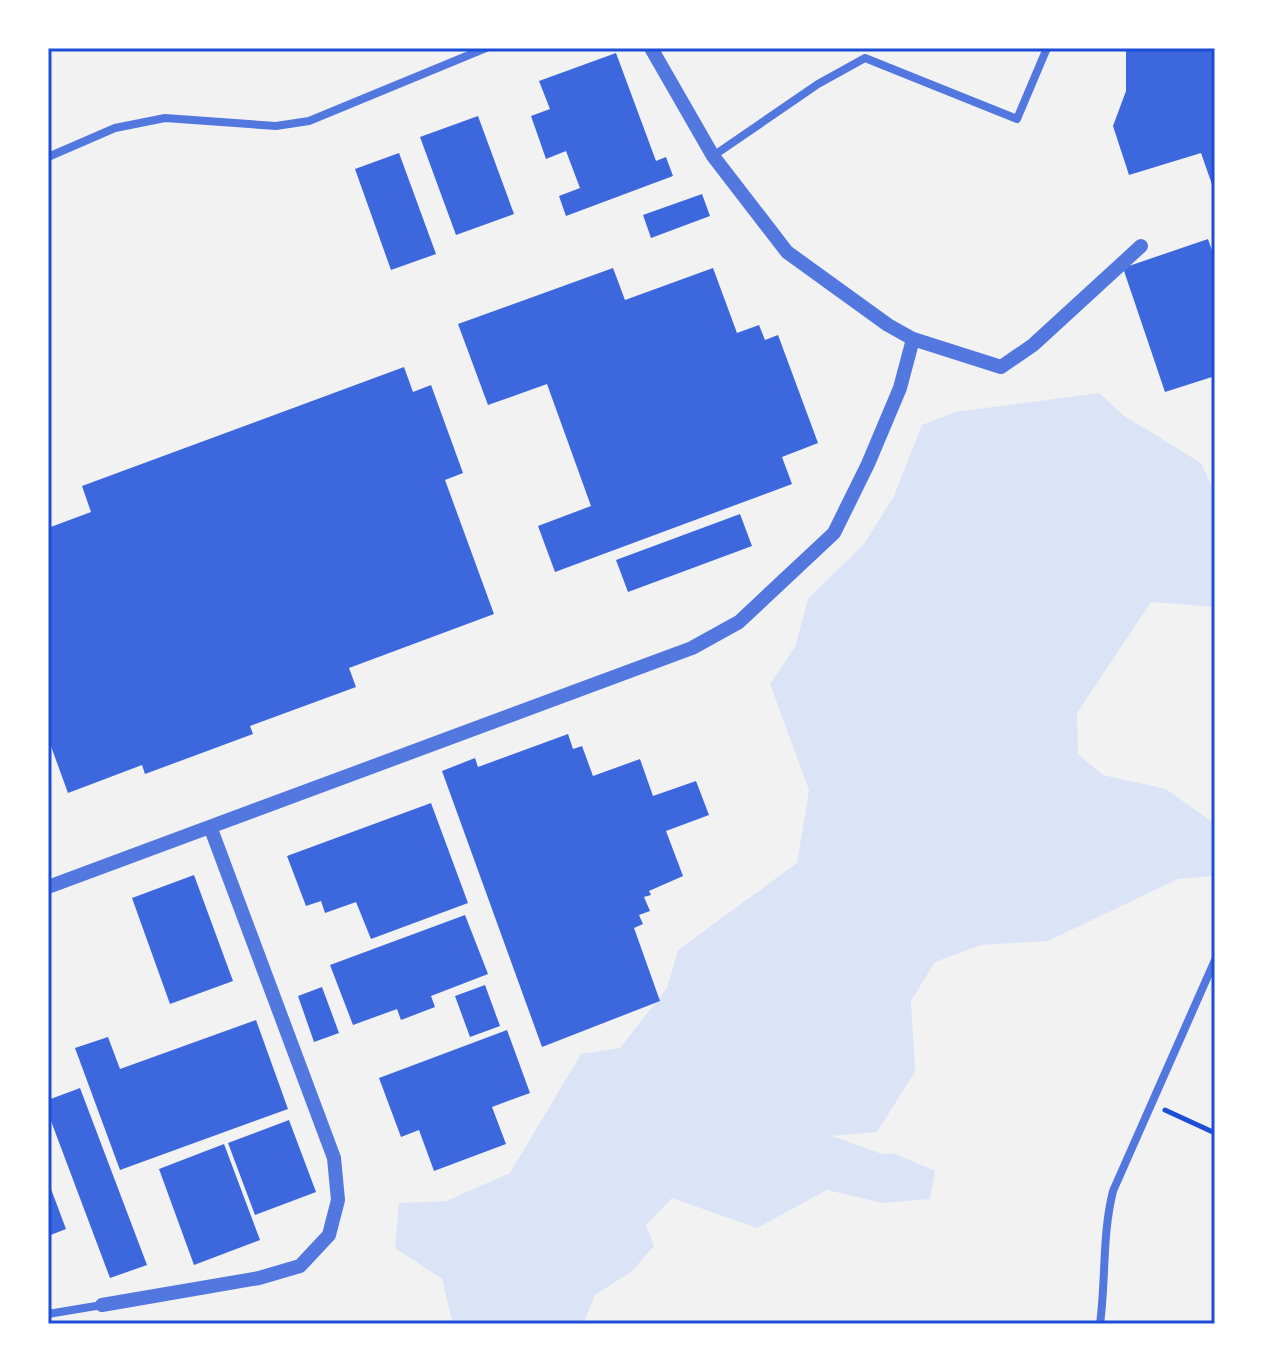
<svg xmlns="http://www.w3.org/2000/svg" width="1263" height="1372" font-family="'Space Grotesk',sans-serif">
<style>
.green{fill:#dbe4f7}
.building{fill:#3d67dc}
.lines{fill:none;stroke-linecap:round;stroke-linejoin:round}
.path{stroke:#1d4ed8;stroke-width:5}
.minor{stroke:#5277de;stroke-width:8}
.tertiary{stroke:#5277de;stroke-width:14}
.neatline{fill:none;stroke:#1d4ed8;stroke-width:3}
</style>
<rect width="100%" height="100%" fill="#f2f2f2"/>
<path class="green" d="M1099,393L1123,415L1201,463L1215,493V607L1151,602L1077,713L1078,754L1103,775L1166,789L1215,824V876L1178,879L1048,941L981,945L935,962L911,1001L915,1072L877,1132L832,1136L882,1154L893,1153L935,1171L930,1199L883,1203L827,1190L757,1228L672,1198L646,1225L654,1246L632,1271L595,1295L583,1324H453L442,1279L395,1248L399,1203L446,1201L510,1173L581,1054L620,1048L667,988L678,950L797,863L809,790L770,684L795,647L808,599L864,544L894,496L922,425L955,412Z"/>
<path class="building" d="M1126,48H1215V193L1201,153L1129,175L1113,126L1126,91Z
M616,53L656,161L666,157L673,176L566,216L559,196L580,188L566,151L546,159L531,116L550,109L539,81Z
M478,116L514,214L456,235L420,137Z
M399,153L436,254L391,270L355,169Z
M702,194L710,216L651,238L643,215Z
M1208,239L1215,259V376L1165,392L1123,268Z
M613,268L625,300L713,268L737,333L759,325L765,340L778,335L818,443L782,457L792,484L555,572L538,526L591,506L547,384L488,405L458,324Z
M404,367L413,392L431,385L463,473L445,480L494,614L349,668L356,687L250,726L253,734L145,774L142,765L68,793L48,738V528L91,512L82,486Z
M740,514L752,546L628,592L616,560Z
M568,734L573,749L582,746L593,776L640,759L653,796L696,781L709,815L666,831L683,876L649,891L651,895L644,897L650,911L639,915L643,924L634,928L660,1001L542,1047L442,771L475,758L478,767Z
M431,803L468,903L371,939L356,902L325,913L321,901L306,906L287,856Z
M194,875L233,981L170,1004L132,898Z
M465,915L488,974L431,996L435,1007L401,1020L397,1009L353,1025L330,965Z
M485,985L500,1026L470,1037L455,996Z
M322,987L339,1033L314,1042L298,996Z
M256,1020L288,1109L120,1170L75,1048L108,1037L120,1069Z
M507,1030L530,1093L492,1107L506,1144L434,1171L419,1130L401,1137L379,1078Z
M80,1088L147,1265L110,1278L48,1113V1100Z
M289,1120L316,1192L255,1215L228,1143Z
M224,1144L260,1240L194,1265L159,1169Z
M48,1181L66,1229L48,1236Z"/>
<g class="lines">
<path class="path" d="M1165,1110L1215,1133"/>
<path class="minor" d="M713,156L818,84L865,58L1017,119L1047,48
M48,157L115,128L165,118L276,126L309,121L486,48
M48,1314L102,1305
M1100,1324C1106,1279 1102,1235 1113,1191L1215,960"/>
<path class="tertiary" d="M651,48L713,156L787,252L888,325L913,339L1001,367L1033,345L1141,246
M48,887L692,648L739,622L834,533L868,464L900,388L913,339
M102,1305L259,1278L300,1266L329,1235L338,1200L334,1158L211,829"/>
</g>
<rect width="1263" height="1372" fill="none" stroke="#ffffff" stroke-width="100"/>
<rect x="50" y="50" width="1163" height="1272" class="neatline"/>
</svg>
